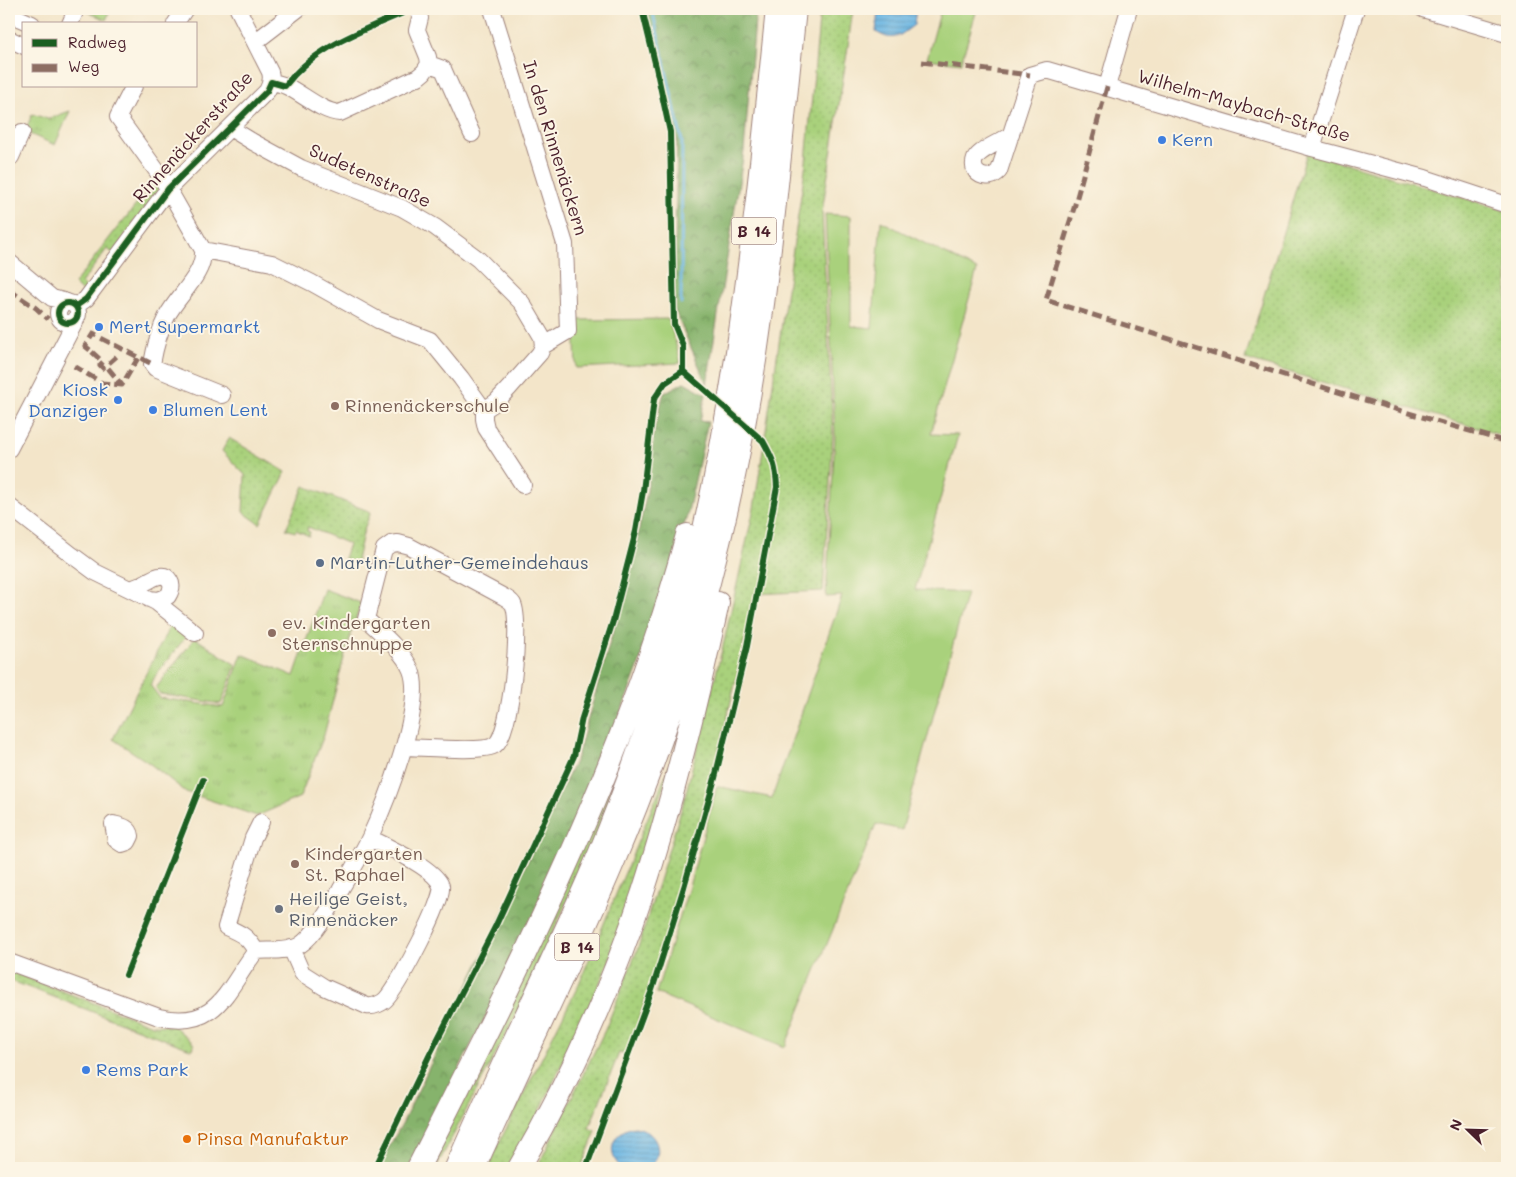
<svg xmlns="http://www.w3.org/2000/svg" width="1516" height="1177" font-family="Mali,sans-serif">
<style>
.grass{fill:url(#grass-dots);stroke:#7a7854}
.forest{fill:url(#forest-crowns);stroke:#68694c}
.park{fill:url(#park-tufts);stroke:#7a7854}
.garden{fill:#a9d17c;stroke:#7a7854}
.water{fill:url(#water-rules);stroke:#5a6a87}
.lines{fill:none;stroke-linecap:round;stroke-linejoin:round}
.stream{stroke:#6ab6e3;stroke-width:3}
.minor-casing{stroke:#9e827a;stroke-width:18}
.highway-casing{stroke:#9e827a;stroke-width:24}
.minor{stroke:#fff;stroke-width:16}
.highway{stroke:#fff;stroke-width:22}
.quiet{stroke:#8d6e63;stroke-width:5;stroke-dasharray:10 5;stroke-linecap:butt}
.cycleway-casing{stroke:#fcf5e5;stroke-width:9}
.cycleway{stroke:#1b5e20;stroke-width:6}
.shop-dot{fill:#3f7fe0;stroke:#fcf5e5;stroke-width:2}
.education-dot{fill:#8d6e63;stroke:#fcf5e5;stroke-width:2}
.service-dot{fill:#5c6f8a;stroke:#fcf5e5;stroke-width:2}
.worship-dot{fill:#6b7280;stroke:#fcf5e5;stroke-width:2}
.food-dot{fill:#e8710a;stroke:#fcf5e5;stroke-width:2}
.labels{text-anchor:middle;stroke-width:4;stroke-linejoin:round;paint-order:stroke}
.shield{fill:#fcf5e5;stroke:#7f5f63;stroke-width:1}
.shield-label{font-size:16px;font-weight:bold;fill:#4a1f2b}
.street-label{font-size:18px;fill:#4a1f2b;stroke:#fcf5e5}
.shop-label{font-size:18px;fill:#366cbe;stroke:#fcf5e5;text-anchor:start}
.education-label{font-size:18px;fill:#785e54;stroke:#fcf5e5;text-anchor:start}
.service-label{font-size:18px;fill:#4e5e75;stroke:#fcf5e5;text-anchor:start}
.worship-label{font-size:18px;fill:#5b616d;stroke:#fcf5e5;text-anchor:start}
.food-label{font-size:18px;fill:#c56008;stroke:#fcf5e5;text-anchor:start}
</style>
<defs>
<pattern id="grass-dots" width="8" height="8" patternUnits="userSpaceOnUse" patternTransform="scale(1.25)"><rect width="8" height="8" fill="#a9d17c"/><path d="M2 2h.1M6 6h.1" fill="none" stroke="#93b36b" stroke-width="1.8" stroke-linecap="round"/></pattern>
<pattern id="forest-crowns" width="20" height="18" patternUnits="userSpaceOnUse" patternTransform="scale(1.25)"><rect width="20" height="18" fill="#86b36c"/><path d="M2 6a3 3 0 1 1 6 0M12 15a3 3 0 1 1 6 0" fill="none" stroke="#709159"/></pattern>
<pattern id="park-tufts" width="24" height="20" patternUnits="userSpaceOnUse" patternTransform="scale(1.25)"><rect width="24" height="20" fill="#a9d17c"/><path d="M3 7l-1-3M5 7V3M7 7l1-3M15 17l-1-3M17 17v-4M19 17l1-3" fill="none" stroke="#93b36b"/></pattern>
<pattern id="water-rules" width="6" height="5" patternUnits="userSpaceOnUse" patternTransform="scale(1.25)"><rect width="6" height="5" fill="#6ab6e3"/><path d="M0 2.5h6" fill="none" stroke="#5993b8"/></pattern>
</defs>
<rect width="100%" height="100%" fill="#fcf5e5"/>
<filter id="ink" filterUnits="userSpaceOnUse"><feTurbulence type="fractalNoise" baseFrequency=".02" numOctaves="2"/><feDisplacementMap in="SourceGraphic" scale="10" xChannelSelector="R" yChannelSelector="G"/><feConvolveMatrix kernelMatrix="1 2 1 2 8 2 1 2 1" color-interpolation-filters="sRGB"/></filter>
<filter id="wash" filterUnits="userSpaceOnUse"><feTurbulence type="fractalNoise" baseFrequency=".0096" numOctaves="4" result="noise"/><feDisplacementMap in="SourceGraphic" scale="20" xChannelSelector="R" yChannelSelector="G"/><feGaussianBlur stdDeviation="1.12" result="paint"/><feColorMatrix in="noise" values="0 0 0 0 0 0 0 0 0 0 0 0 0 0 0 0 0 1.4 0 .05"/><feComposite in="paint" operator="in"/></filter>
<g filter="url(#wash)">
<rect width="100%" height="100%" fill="#f3e5c9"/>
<path class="grass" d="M820,9H853L847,53L822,212L833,434L823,591L755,594C739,665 724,737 704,808C681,891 655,973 627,1055L619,1053L589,1128L596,1131L581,1168H537L605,1030L638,948L683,804L724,642L754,508L763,450L806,162Z
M1307,152L1507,211V437L1245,359Z
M155,182H157L159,190L115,254L107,249L81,283L88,289L83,293L74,284L118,227Z
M229,438L286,472L260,524L243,512L245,475L222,451Z
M304,486L371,512L364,529L356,565L344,558L349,544L308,527L307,531L310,532L309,536L296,530L295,532L286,529Z
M654,676L596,836L516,1015L436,1168H429Z
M673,757L608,965L526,1141L510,1168H489L497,1147L578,986Z
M9,971L152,1025L174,1026L193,1043L194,1046L193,1049H190L9,980Z"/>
<path class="forest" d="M646,9H756L744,151L707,384L674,309L677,140Z
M684,382L706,394L700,421L708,422L687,516L647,643L601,766L523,942L409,1168H377L403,1122L577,757L630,572L647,491L654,429L664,393Z"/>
<path class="park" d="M87,9H111L106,20L86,11Z
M70,111L55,145L25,132L32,114L48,119Z
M324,589L361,603L346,650L324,735L300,797L257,816L186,792L149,763L113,739L172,622L188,634L158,672L150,685L160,698L223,707L242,654L294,676Z
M195,638L236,665L221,704L160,694L156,688Z"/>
<path class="garden" d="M941,9H977L961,63L927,59Z
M825,214L851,216V326L872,328L881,221L977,270L931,434L958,435L915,590L967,593L902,830L876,824L785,1047L656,993L688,890L717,786L772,798L842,596L826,597L835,435Z
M669,319L681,363L576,368L574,320Z"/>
<path class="water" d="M878,9H916L914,25C899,36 894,43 876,32Z
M635,1127C656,1130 667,1154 648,1168H622C604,1153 613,1130 635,1127Z"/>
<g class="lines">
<path class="stream" d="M652,9L682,141L681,303"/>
</g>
</g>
<g filter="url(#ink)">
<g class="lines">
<g class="minor-casing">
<path id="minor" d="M492,9L565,244L568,331L543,346
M1423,9L1507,34
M9,14L32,24
M70,24L75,12
M175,24L185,9
M9,39L24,46
M255,42L298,9
M429,64L443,69L472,134
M271,82C276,83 282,84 286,86C303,94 322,112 340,113L418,77L424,72L429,64L428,57L417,30L420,18
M134,86L118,117L162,178L203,250C205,274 178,295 167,316C159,331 155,347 152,364L155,368L222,395
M1107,87L1129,9
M230,128L253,142L301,168L402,208L435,227L478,259L522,303L542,337L543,346L540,353L510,387L496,402L484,410
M1011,135C1002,141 979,150 975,159C969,174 988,183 999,171L1030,75L1047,70L1312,148L1425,178L1507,205
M1312,148L1356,9
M11,157L22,132
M203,250L272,263L312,283L378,320L430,340L461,378L484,410V419L486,428L523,485
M9,262L52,298L67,302
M58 313a10 10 0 1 1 20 0a10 10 0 1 1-20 0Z
M76,306L86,299L168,189L267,91C271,84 272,79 270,72L238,9
M9,449L76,320
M9,506L72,555L95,572L156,602L195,633
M130,589C133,588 137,587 141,585C149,581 163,569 170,581C173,586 171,591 168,596L159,600L149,599
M113,824C121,826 130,827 131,836L128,842L122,844L116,840Z
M291,948L302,973L324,987L367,1006C374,1007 383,1003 387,998C399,984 445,900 441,886C436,869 386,846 370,838
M256,951C247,936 242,934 226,927L253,838L261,822
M9,962L159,1017C218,1031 227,988 256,951C269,950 289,952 300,945C316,935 333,903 342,887C352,870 362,854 370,837C386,803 425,705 411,670C403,651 381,633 366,619L384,549L391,544L398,543L409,546L504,597C508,599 511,601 513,604C522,622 511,734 495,745C484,753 420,747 404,747"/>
</g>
<g class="highway-casing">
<path id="highway" d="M418,1168C521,966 628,756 687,535
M456,1168C502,1062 555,959 600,852C623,796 644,738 663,680C733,463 754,235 777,9
M474,1168C549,1001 634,839 686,663C717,562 740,459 756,354C773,239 783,124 795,9
M519,1168C570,1081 611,988 643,892C674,797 697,700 718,603"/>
</g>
<use href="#minor" class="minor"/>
<use href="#highway" class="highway"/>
<path class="quiet" d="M922,62L1030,75
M1107,87L1074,208L1046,300L1348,395L1507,442
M9,290L36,308L48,319
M90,350L85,346L93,334L152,364
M92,352L103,362L100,365L105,370L108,368L122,385
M109,363L119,354
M74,366L102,383L122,385L138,358"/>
<g class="cycleway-casing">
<path id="cycleway" d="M642,9L656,67L670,132L674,324L683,346V371
M58 313a10 10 0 1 1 20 0a10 10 0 1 1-20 0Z
M76,306L86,299L168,189L267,91L271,82L285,86C315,45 368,29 412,9
M126,975L203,780
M375,1168L430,1054L496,925L574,756L582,718L613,621L636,531L643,491L654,399L665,383L683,371
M586,1168L652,990L684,887L715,778L747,646L777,487C776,466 773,459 763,441L683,371"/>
</g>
<use href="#cycleway" class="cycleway"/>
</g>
</g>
<g class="shop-dot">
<circle cx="1162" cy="140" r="5"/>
<circle cx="99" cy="327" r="5"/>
<circle cx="118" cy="400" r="5"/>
<circle cx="153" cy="410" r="5"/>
<circle cx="86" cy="1070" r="5"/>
</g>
<g class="education-dot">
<circle cx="335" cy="406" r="5"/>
<circle cx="272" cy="633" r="5"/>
<circle cx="295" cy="864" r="5"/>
</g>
<circle class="service-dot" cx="320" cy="563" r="5"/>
<circle class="worship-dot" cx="279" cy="909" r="5"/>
<circle class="food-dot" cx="187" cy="1139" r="5"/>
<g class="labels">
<g class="shield">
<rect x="731.5" y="217.5" width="45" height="27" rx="4"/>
<rect x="554.5" y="933.5" width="45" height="27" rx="4"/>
</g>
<g class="shield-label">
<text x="754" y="237">B 14</text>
<text x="577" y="953">B 14</text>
</g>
<g class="street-label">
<text transform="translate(1244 106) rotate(16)" y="6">Wilhelm-Maybach-Straße</text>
<text transform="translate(193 137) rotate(-48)" y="6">Rinnenäckerstraße</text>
<text transform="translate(555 148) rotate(73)" y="6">In den Rinnenäckern</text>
<text transform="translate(370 176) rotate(24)" y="6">Sudetenstraße</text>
</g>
<g class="shop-label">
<text x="1172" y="146">Kern</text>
<text x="109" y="333">Mert Supermarkt</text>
<text x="108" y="396" text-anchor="end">Kiosk<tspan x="108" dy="21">Danziger</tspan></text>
<text x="163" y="416">Blumen Lent</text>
<text x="96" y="1076">Rems Park</text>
</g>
<g class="education-label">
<text x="345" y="412">Rinnenäckerschule</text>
<text x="282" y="629">ev. Kindergarten<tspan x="282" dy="21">Sternschnuppe</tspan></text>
<text x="305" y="860">Kindergarten<tspan x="305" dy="21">St. Raphael</tspan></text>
</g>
<g class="service-label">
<text x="330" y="569">Martin-Luther-Gemeindehaus</text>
</g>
<g class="worship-label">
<text x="289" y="905">Heilige Geist,<tspan x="289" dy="21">Rinnenäcker</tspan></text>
</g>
<g class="food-label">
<text x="197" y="1145">Pinsa Manufaktur</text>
</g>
</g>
<rect width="1516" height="1177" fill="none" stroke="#fcf5e5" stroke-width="30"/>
<rect x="22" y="22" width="175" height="65" fill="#fcf5e5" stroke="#b59f9b"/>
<rect x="32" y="39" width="25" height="8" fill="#1b5e20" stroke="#b59f9b"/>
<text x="68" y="48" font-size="15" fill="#4a1f2b">Radweg</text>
<rect x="32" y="64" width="25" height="8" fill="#8d6e63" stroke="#b59f9b"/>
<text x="68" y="72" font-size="15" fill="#4a1f2b">Weg</text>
<g transform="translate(1468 1130) rotate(293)" stroke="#fcf5e5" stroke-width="4" paint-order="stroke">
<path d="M0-4L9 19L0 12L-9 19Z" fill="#4a1f2b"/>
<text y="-8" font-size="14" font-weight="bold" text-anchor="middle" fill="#4a1f2b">N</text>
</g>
</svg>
